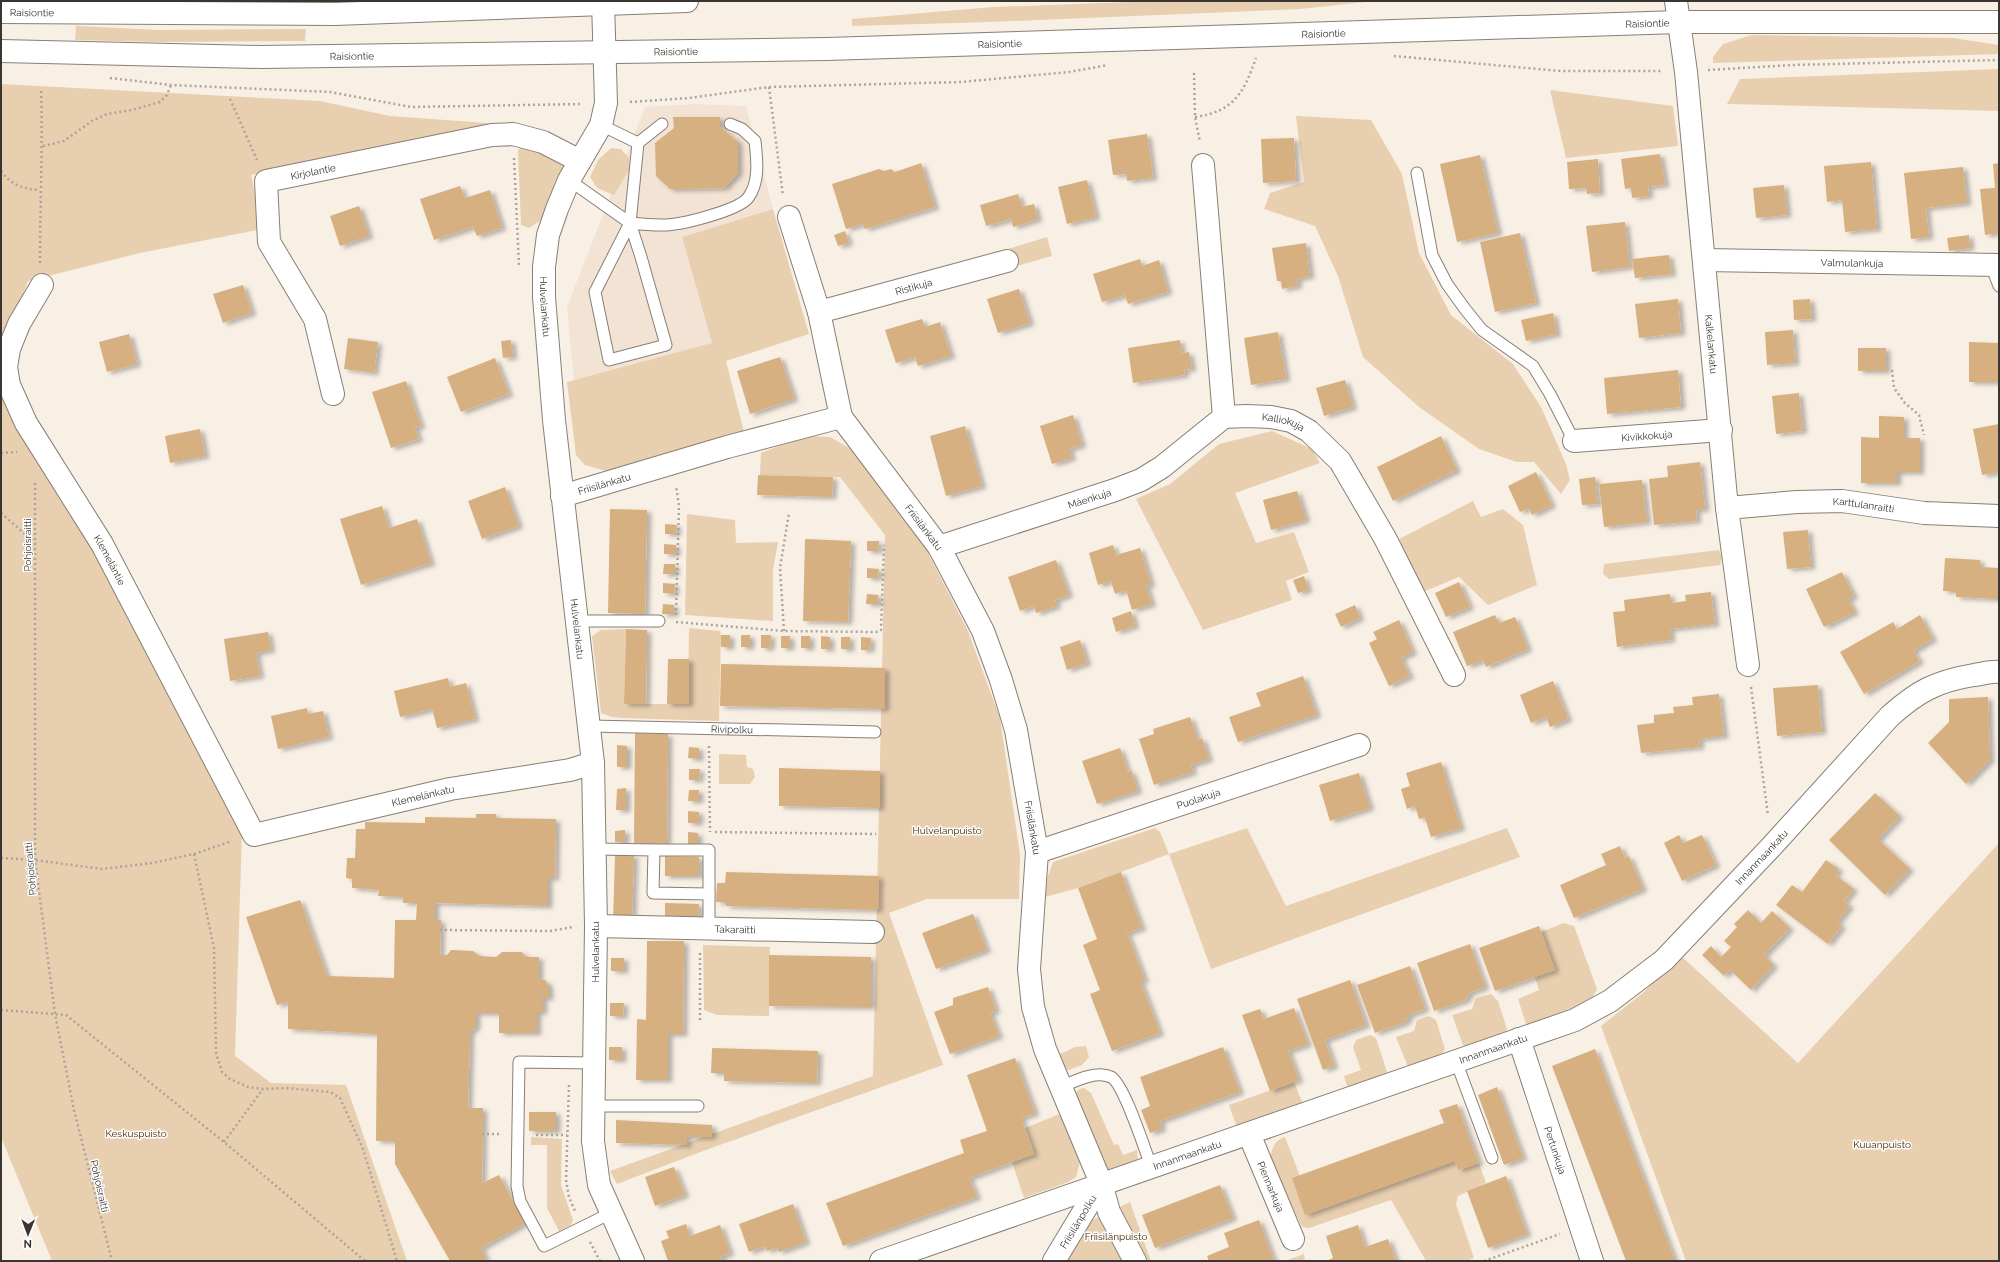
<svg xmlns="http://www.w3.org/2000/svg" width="2000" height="1262" font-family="Raleway,sans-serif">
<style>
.built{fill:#f2e3d4}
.green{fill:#e8cfb0}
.building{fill:#d6b080;filter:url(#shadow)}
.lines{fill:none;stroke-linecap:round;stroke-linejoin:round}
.lane-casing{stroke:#877f75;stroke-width:13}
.street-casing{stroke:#877f75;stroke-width:24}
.secondary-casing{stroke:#877f75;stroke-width:24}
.path{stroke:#aaa49b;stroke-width:2.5;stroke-dasharray:2 3;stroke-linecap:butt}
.lane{stroke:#fff;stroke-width:11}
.street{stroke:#fff;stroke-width:22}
.secondary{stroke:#fff;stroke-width:22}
.labels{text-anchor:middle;stroke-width:3;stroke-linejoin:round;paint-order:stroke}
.street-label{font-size:10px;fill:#393632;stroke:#fefefe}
.park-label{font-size:10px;fill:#452b03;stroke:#fefefe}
</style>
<defs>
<filter id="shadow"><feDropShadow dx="4.5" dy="2.5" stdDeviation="2" flood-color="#0004"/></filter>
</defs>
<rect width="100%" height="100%" fill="#f9f0e5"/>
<path class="built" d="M695,104L746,106L773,209L682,237L734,422L581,457L567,307L645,107Z"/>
<path class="green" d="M1157,1H1375L1300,9L990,22L852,26V19L993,7Z
M76,26L160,30L306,29L305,41L159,42L75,40Z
M1752,35L1953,38L1999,45V54L1713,63V57L1723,44Z
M1999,69V111L1727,104L1740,79Z
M1,84L320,101L390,116L501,124L251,175L263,229L140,253L28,281L1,350Z
M1550,90L1673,106L1678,146L1566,158Z
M1296,116L1371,120L1402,174L1419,253L1451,315L1513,364L1541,407L1566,464L1570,480L1561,494L1534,462H1517L1479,449L1419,407L1363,357L1338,276L1315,226L1264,209L1270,193L1304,182Z
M524,144L560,157L563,167L540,221L529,228L521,225L518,150Z
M611,148L621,149L629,158V170L614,195L597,188L590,177L598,160Z
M1684,182L1691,184L1695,238L1690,241Z
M773,209L809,334L726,361L744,432L609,472L585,465L576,455L567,382L712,343L682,237Z
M1047,237L1052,256L1013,267L1008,249Z
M1,393L90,541L242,831L235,1056L271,1083L346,1085L407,1261H52L1,1137Z
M1272,431L1312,449L1320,463L1235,493L1256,543L1294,532L1309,572L1286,581L1292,600L1203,630L1136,499L1170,484L1219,444Z
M806,436L830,437L851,449L926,549L968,631L1000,718L1020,855L1019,899H927L889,913L943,1065L703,1151L617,1184L610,1171L873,1076L885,535L840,477L760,475L761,453Z
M1473,501L1481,517L1503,509L1523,525L1537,585L1488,605L1459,577L1423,592L1399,539Z
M687,514L735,520L736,543L778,542L773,570V621L685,615Z
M1719,550L1722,557L1720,565L1609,579L1603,574L1604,564Z
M689,628L720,631L721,635L719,721L622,718L612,717L601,713L592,636L601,630L626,629L624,704H688Z
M719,754L746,755L747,767L753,769L755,777L750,784H719Z
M1155,828L1160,832L1169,854L1247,828L1286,906L1507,828L1520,857L1211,969L1169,854L1078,888L1045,897L1044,887L1053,862Z
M1999,843V1261H1686L1601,1026L1644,992L1679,954L1798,1063Z
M1564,923L1574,926L1597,989L1591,1001L1527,1027L1518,999L1539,990L1535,977L1541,932Z
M703,945L770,947L769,1016L717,1015L704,1010Z
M1491,994L1498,1001L1507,1029L1503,1037L1470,1048L1463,1045L1452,1015L1472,1009L1476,998Z
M1429,1016L1436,1020L1445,1049L1439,1059L1408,1067L1396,1037L1414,1031L1417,1020Z
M1370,1035L1376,1038L1387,1072L1384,1079L1348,1089L1344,1076L1361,1070L1353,1047L1356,1040Z
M1086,1046L1089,1057L1082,1065L1069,1070L1060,1068L1056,1056L1075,1047Z
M1294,1082L1302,1102L1301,1108L1238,1130L1229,1105Z
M1084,1088L1091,1093L1114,1145L1118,1144L1123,1155L1137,1150L1138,1166L1123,1171L1108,1170L1075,1094L1079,1089Z
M1062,1113L1080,1162L1076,1177L1068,1182L1024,1198L1012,1162L1034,1154L1025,1128Z
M531,1137L562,1139L561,1185L573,1220L571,1225L559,1231L547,1208V1145H531Z
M1285,1137L1300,1176L1455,1161L1458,1170L1479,1163L1486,1183L1458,1196L1456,1204L1474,1258L1466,1261H1426L1391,1200L1309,1228L1302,1227L1270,1159C1272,1148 1274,1141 1285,1137Z
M1130,1202L1151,1261H1065L1088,1222Z
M1304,1254L1305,1261H1285Z"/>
<path class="building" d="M673,117H720V127L738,142V173L724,188L670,189L656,176L655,143L674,128Z
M1147,134L1153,178L1127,181L1126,174L1113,175L1108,140Z
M1294,138L1296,181L1263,183L1261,139Z
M1660,154L1665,185L1648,187L1649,196L1632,198L1631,188L1625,189L1621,159Z
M1480,155L1498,233L1457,242L1440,164Z
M1598,159L1600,193L1587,194V188L1569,189L1567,162Z
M1871,162L1877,229L1845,232L1842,200L1827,202L1824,166Z
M921,163L935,207L865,229L863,224L846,229L832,184L879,169L884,171L891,169L895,172Z
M1999,163V233L1985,235L1980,189L1995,188L1993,164Z
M1963,167L1967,203L1926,208L1929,237L1911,239L1904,173Z
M1087,180L1096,217L1067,224L1058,187Z
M1784,185L1787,215L1756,218L1753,188Z
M460,186L465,198L490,190L502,228L477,236L473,227L434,240L420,199Z
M1018,194L1022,207L1034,204L1038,219L1013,227L1011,219L986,226L980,205Z
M359,206L369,236L340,246L330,216Z
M1625,222L1630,267L1592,272L1586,226Z
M845,231L849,243L838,246L834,235Z
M1520,233L1536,303L1495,312L1480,242Z
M1969,235L1970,248L1949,251L1947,238Z
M1306,243L1310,276L1297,279L1298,286L1282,289L1281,281H1277L1272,248Z
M1669,255L1672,274L1635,278L1632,259Z
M1140,259L1142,266L1159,260L1168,292L1128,304L1125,295L1102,302L1093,274Z
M243,285L252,313L223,323L213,294Z
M1019,289L1030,323L998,333L987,299Z
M1678,299L1681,333L1639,338L1635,304Z
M1810,299L1812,319L1794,320L1793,300Z
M1553,313L1557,334L1526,341L1521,320Z
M922,319L925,327L940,322L951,356L918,366L915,357L896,363L885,330Z
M1793,330L1795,363L1767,365L1765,332Z
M1278,332L1286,379L1251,385L1244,338Z
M129,334L137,364L107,372L99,342Z
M348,338L378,342L374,373L344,369Z
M511,340L513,357L503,358L501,341Z
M1180,340L1182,353L1189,352L1192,369L1184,370L1185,375L1133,383L1128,348Z
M1969,342L1999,343L1998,382H1969Z
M1858,348H1886V371H1858Z
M780,357L794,399L750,414L737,371Z
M495,358L509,394L461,412L447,377Z
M1678,370L1681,407L1607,414L1604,378Z
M1345,380L1353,407L1324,416L1316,388Z
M406,381L421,426L415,428L419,439L391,448L372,392Z
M1799,393L1803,431L1776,434L1772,396Z
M1073,415L1082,445L1069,449L1072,458L1052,464L1040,426Z
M1879,416L1904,417V438H1920V472H1897V483H1861V437L1879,438Z
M1999,424V472L1982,475L1973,429Z
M965,426L982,486L946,496L930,436Z
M200,429L205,456L170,463L165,436Z
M1441,436L1457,470L1393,501L1377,467Z
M1700,462L1705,509L1696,510L1697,521L1654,525L1649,479L1668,477L1667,466Z
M1536,472L1552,505L1532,515L1529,508L1520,512L1508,486Z
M758,475L833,477L832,497L757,495Z
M1595,477L1598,504L1582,505L1579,479Z
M1642,480L1647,522L1604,527L1599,484Z
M505,487L519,526L482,539L468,501Z
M1297,491L1306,520L1271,530L1263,500Z
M382,506L389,528L417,519L431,563L361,585L340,519Z
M610,509L647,510L645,614L608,613Z
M665,524L677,525L676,534H665Z
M1808,530L1811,567L1787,569L1783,532Z
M805,539L851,541L848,622L803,621Z
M867,541H879L878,551H867Z
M664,544L676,545V554H664Z
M1113,545L1116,555L1140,548L1151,584L1146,586L1152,604L1132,610L1126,590L1115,594L1111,581L1098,585L1089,553Z
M1945,558L1980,560V567L1999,568V599L1956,597V591H1943Z
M1056,560L1069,595L1055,600L1057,606L1036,613L1034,606L1020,611L1008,577Z
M664,564H675V574H663Z
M867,568L879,569L878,578H867Z
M1842,572L1854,596L1848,599L1855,612L1824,627L1806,589Z
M1304,576L1308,590L1298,593L1293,580Z
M1459,582L1470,607L1446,617L1435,593Z
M663,583L675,584L674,594L663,593Z
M1711,592L1715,624L1670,629L1671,640L1617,647L1613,612L1625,611L1624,600L1670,594L1671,603L1686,601L1685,595Z
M867,594L878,595V604H866Z
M663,604L674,605V614H662Z
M1355,605L1360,618L1341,627L1335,614Z
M1131,611L1135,626L1116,632L1112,618Z
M1495,615L1499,623L1515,617L1528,649L1486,667L1483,660L1467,666L1453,632Z
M1920,615L1933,639L1913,651L1920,661L1864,694L1840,652L1893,622L1897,629Z
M1399,620L1413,652L1401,658L1410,676L1389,686L1369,643L1377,639L1373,632Z
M626,629L647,630L646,704H624Z
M268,632L271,650L256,653L260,676L230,681L224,639Z
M721,635H730V647H721Z
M741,635H750V647H741Z
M761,635H771L770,648H761Z
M781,636H790V648H781Z
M801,636H810V648H801Z
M821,636L830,637V649H821Z
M841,637H850V649H841Z
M861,637L871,638L870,650H861Z
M1080,640L1087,663L1067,670L1060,647Z
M668,659H689V704H667Z
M721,664L885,668V709L720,706Z
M1303,676L1317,715L1238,742L1229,717L1261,706L1256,693Z
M448,678L450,687L466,683L475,719L437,728L432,709L400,717L394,691Z
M1553,681L1568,719L1550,727L1546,717L1531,723L1520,695Z
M1818,685L1822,732L1777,736L1773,688Z
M1719,694L1724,736L1699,739L1700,747L1641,753L1637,725L1654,723V715L1674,713L1673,707L1693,705L1692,697Z
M1988,697L1990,760L1966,784L1928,743L1949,722V699Z
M307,708L308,714L323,711L329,737L278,749L271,716Z
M1190,717L1198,740L1202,738L1209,759L1191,765L1193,772L1154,785L1139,739L1154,734L1153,729Z
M635,733L668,734L667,843H634Z
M617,745L627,746V767H617Z
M689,747L699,748V759L688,758Z
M1120,748L1128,772L1131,770L1138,791L1097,804L1082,761Z
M1441,762L1461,828L1431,837L1425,818L1419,819L1415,806L1407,809L1401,789L1410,786L1406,773Z
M779,768L880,771V808L779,806Z
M689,769H700L699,780H689Z
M1359,773L1370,808L1330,821L1319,785Z
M626,788V810H616L617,789Z
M689,790H699V801H688Z
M1875,793L1900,816L1878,839L1910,869L1885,895L1829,840Z
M688,811L699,812V823H688Z
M476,814H496V818L556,819L555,878H548V906L435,903V920H441L440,955H447L451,950L473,951L479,956L496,957L502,952H522L526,957H539V980H545L549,986V998H543V1012H537V1033H499V1013H476V1027L470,1032L468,1108H483L482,1183L499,1175L525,1223L481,1248L486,1258L480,1261H450L395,1164V1141H376L377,1034L288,1029V1002L277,1005L246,917L300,900L327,976L394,978L395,920H416L417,903H403V897L378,896L379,890L352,888V879L346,878L347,858H355L356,829H365V822L425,823V817L476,818Z
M625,830V842H615V831Z
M688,832L698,833V844H688Z
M1679,835L1683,843L1702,835L1716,865L1682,881L1664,843Z
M1620,846L1625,858L1629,856L1643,889L1574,918L1560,885L1606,865L1601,854Z
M615,855H634L632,921L613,920Z
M665,856L699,857V876H665Z
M1826,860L1839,869L1835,875L1854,889L1844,901L1850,906L1837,922L1842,926L1828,944L1776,905L1792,885L1802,892Z
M726,872L879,876L878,910L726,906V902H716L717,883H725Z
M1121,872L1142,928L1127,933L1145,980L1140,981L1160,1033L1112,1051L1090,994L1100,990L1083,945L1097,939L1078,888Z
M665,903L699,904L698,922L665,921Z
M1748,910L1761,923L1772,911L1790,928L1764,955L1774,965L1751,990L1730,970L1724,976L1702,955L1711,946L1721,957L1731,947L1724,941L1737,927L1734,924Z
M973,914L987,950L936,969L922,933Z
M1539,926L1555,970L1495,991L1479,948Z
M647,941H684L683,1034H668V1080H636L637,1019L646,1020Z
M1470,944L1485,987L1469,993L1466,1000L1434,1011L1417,963Z
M769,955L871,957V1007L769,1006Z
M611,958H624V971H611Z
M1410,966L1425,1009L1409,1015L1406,1022L1375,1033L1357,985Z
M1350,980L1366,1025L1325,1040L1334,1066L1323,1070L1297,999Z
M988,987L996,1011L990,1013L999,1036L950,1054L934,1012L953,1005V998Z
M610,1003H624L623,1016H610Z
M1294,1008L1308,1044L1288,1051L1299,1080L1270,1091L1242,1015L1260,1009L1264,1019Z
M609,1047H622V1060H609Z
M1223,1047L1240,1092L1160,1121L1162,1129L1150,1133L1141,1110L1150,1106L1140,1077Z
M712,1048L818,1051L817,1083L724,1081V1073H711Z
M1595,1049L1635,1156L1675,1261H1626L1552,1066Z
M1015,1058L1035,1113L1021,1118L1034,1154L969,1178L977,1197L843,1246L826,1203L964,1153L960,1140L987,1131L967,1075Z
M1497,1087L1523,1158L1504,1165L1478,1095Z
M1457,1104L1479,1163L1458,1170L1455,1161L1305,1215L1292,1178L1444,1123L1439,1110Z
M529,1112H556V1131H529Z
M616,1120L712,1125V1137H687V1145L616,1143Z
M674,1167L685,1195L655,1206L645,1177Z
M1506,1176L1527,1234L1488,1248L1467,1191Z
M1220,1185L1233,1218L1155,1248L1142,1215Z
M793,1204L806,1242L779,1252L777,1247L767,1251L765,1246L749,1252L739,1224Z
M1259,1220L1274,1261H1209L1207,1256L1229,1247L1224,1233Z
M686,1224L690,1236L720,1225L730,1253L720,1257L722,1261H668L661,1241L669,1238L666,1231Z
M1358,1225L1365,1247L1388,1239L1396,1261H1326L1333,1258L1326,1236Z"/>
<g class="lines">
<g class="lane-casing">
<g id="lane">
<path d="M638,143L662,124"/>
<path d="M1417,173L1432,255L1447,284L1465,309L1482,330L1533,366L1550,394L1574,441"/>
<path d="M569,180L630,223L595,292L609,360L666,345L641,257L630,223L638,143L601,125"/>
<path d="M630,223C640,224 651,225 661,225C678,226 737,211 748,198C760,182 757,159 755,141L742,129L730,124"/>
<path d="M1991,265L1999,286"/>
<path d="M577,621H659"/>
<path id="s1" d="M590,726L875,732"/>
<path d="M595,849L654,850L653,893L709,894V929"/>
<path d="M654,850H709V894"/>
<path d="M1456,1061L1492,1158"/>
<path d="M594,1063L519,1062L517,1186L520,1201L544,1246L611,1213"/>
<path d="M1061,1087C1075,1081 1096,1070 1111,1077C1124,1084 1145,1150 1151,1166"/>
<path d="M594,1106H698"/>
</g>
</g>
<g class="street-casing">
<g id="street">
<path id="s2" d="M603,1L606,103L601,125L569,180L557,209L548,235L544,267V297L554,420L593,763L596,926L593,1141L599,1185L633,1261"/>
<path id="s3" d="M1676,1L1686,72L1727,508L1748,665"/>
<path id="s4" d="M1203,165L1224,417L1246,416L1271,417L1291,421L1309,431L1340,461L1385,538L1454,675"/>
<path d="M789,217L819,312L841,417"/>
<path id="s5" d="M1704,260L1999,265"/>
<path id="s6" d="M42,285L19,324L9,349L6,367L9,385L26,423L102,544L254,835L450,789L570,770L593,763"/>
<path id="s7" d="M819,312L1007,261"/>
<path id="s8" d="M333,394L315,319L269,242L266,181L492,135L513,134L543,142L580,161"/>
<path id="s9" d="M1574,441L1721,430"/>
<path id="s10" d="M562,496L727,447L841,417L939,547L983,631L1001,680L1016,730L1037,852L1029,969L1033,1007L1045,1049L1101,1183L1109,1212L1135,1261"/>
<path id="s11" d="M1727,508L1797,502L1842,501L1924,513L1999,516"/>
<path id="s12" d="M939,547L1115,490L1141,480L1162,467L1224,417"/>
<path id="s13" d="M1037,852L1359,745"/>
<path id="s14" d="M596,926L873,932"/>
<path id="s15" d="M1519,1039L1592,1261"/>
<path id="s16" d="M1249,1134L1293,1239"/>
<path id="s17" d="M881,1261L1575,1020L1610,1001L1664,960L1772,846L1890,716C1918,691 1937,681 1974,675C1982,674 1991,671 1999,672"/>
<path id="s18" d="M1054,1261L1101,1183"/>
</g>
</g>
<g class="secondary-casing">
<g id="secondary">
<path id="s19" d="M1,12L335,14L687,1"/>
<path id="s20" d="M1,51L261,57L827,49L1679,22H1999"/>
</g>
</g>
<path class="path" d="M1394,56L1560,71H1663
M1708,70L1792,65L1999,60
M1194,73L1195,117L1200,142
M110,78L171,85L330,92L411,107L583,104
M769,87L783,196
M230,99L257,160
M630,102L689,98L769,87L961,82L1069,72L1108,65
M1195,117C1234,112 1244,92 1256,58
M43,146L64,141L92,121L107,114L132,110L160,102L167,95L171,85
M514,158L519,265
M1,171C11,185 23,189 40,190
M40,263C40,204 43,146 41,88
M1892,370L1894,388L1905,403L1919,415L1924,435
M1,453L17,452
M35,483V860L55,1014L74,1110L112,1261
M1,513L35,543
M676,615L679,506L676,486
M676,622L784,631L876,632L881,630L884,545
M784,631L780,568L789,513
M1751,687L1768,815
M709,746L710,832
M715,832L876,834
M194,854L214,948L216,1053L222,1072L230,1079L248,1087L263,1089L286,1088L330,1092L340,1098L363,1149L397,1261
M1,858L35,860L102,869L152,863L194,854L232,841
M440,930L550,931L573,927
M1,1010L66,1015L224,1142L365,1261
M700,1020V951
M569,1085L566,1180L569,1197L575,1211
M482,1134H501
M536,1135H567
M224,1142L263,1089
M590,1242L600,1261
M1484,1261L1560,1234"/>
<use href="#lane" class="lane"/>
<use href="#street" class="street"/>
<use href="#secondary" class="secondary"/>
</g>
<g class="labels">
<g class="street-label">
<text dy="4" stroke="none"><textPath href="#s19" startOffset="31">Raisiontie</textPath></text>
<text dy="4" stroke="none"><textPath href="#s20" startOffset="1647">Raisiontie</textPath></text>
<text dy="4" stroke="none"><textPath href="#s20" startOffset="1323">Raisiontie</textPath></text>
<text dy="4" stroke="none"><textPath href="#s20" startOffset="999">Raisiontie</textPath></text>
<text dy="4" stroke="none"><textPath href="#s20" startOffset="675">Raisiontie</textPath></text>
<text dy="4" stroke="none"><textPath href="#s20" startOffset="351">Raisiontie</textPath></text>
<text dy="4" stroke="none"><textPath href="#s8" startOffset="276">Kirjolantie</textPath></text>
<text dy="4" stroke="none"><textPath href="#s5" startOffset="148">Valmulankuja</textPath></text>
<text dy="4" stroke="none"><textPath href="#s7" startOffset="98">Ristikuja</textPath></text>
<text dy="4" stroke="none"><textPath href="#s2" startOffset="319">Hulvelankatu</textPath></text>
<text dy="4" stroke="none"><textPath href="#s3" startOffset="345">Kalkelankatu</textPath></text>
<text dy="4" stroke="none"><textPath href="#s4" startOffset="313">Kalliokuja</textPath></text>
<text dy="4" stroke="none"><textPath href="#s9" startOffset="73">Kivikkokuja</textPath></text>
<text dy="4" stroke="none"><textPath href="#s10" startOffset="44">Friisilänkatu</textPath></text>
<text dy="4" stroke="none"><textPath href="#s12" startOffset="158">Mäenkuja</textPath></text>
<text dy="4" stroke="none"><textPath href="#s11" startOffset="137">Karttulanraitti</textPath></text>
<text dy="4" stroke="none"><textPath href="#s10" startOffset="428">Friisilänkatu</textPath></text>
<text transform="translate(27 545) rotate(-90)" y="4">Pohjoisraitti</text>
<text dy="4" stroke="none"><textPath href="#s6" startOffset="311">Klemeläntie</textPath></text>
<text dy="4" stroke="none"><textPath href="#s2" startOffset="643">Hulvelankatu</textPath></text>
<text dy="4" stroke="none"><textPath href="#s1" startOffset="142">Rivipolku</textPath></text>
<text dy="4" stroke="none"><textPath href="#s6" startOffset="795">Klemelänkatu</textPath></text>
<text dy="4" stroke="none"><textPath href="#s13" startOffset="170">Puolakuja</textPath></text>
<text dy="4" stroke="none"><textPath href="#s10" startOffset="751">Friisilänkatu</textPath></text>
<text dy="4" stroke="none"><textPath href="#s17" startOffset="984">Innanmaankatu</textPath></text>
<text transform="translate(30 869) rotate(-95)" y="4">Pohjoisraitti</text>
<text dy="4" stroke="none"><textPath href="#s14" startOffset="139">Takaraitti</textPath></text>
<text transform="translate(595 952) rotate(-90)" y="4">Hulvelankatu</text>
<text dy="4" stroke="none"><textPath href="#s17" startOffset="648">Innanmaankatu</textPath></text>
<text dy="4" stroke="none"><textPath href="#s15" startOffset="117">Pertunkuja</textPath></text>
<text dy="4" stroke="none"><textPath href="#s17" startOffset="324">Innanmaankatu</textPath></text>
<text transform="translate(100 1186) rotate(77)" y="4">Pohjoisraitti</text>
<text dy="4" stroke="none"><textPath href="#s16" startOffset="57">Piennarkuja</textPath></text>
<text dy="4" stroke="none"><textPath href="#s18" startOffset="46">Friisilänpolku</textPath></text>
</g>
<g class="park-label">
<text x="947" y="834">Hulvelanpuisto</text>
<text x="136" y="1137">Keskuspuisto</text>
<text x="1882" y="1148">Kuuanpuisto</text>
<text x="1116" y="1240">Friisilänpuisto</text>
</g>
</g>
<rect width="2000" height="1262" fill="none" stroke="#393632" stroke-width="4"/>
<g transform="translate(28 1234) rotate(181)" stroke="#fefefe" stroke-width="3" paint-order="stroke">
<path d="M0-3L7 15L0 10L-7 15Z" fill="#393632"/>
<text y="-6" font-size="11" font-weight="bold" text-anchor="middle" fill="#393632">N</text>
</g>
</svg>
